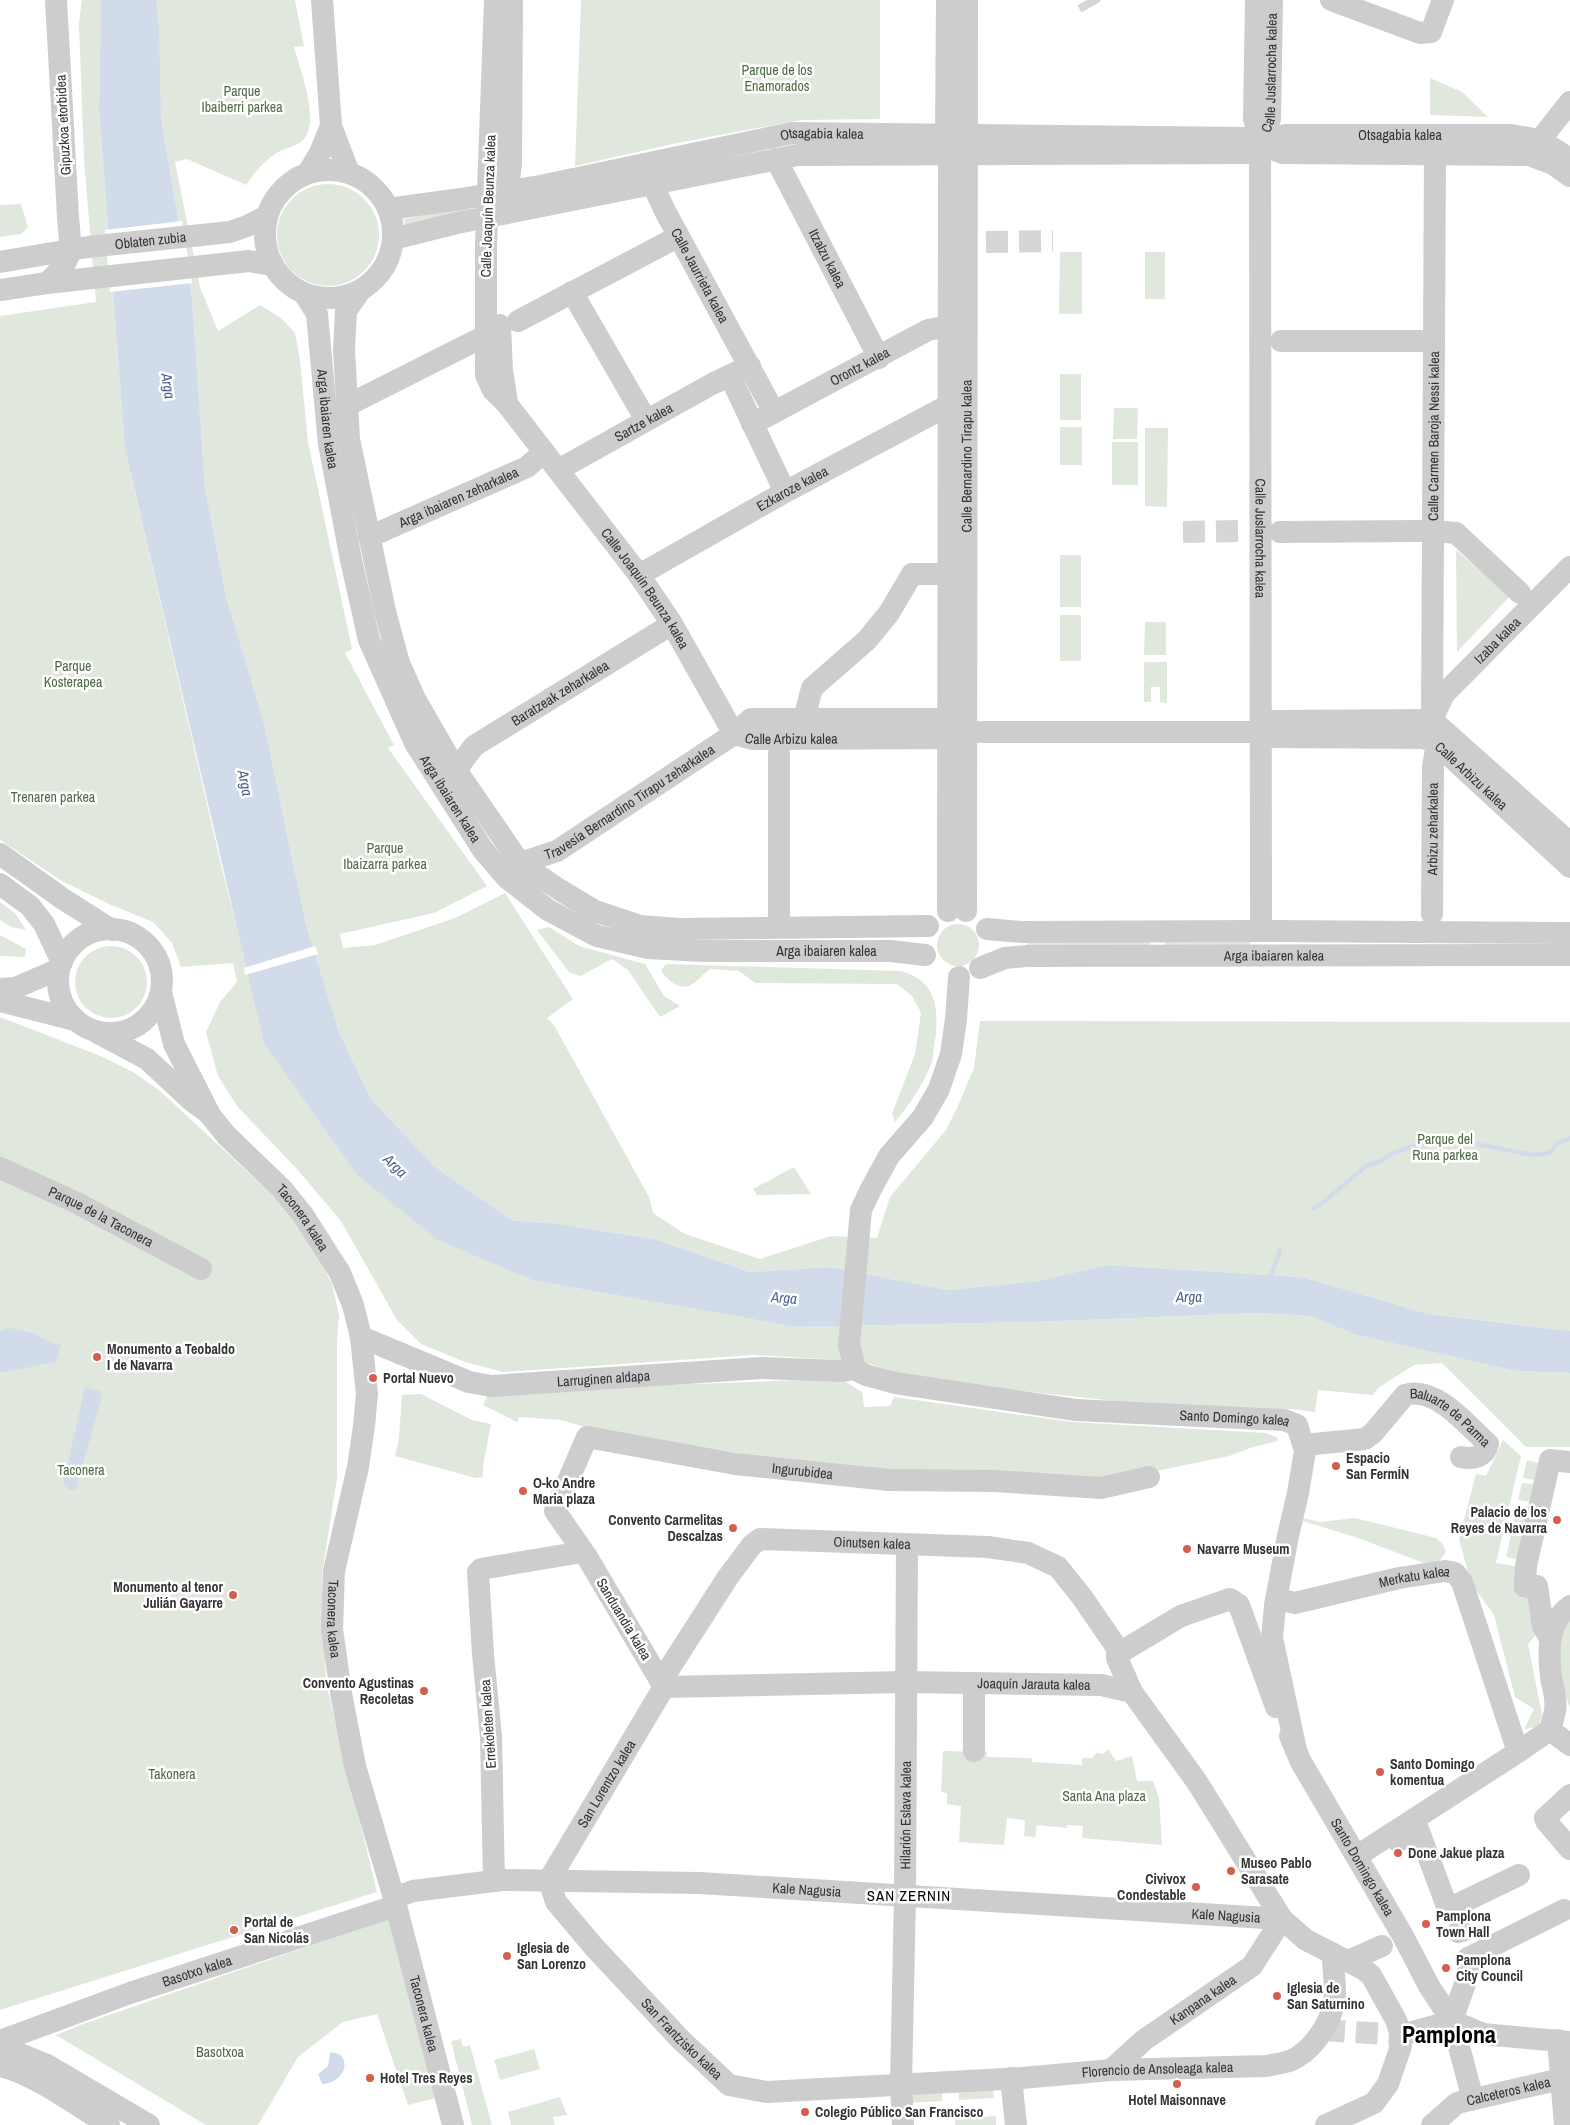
<svg xmlns="http://www.w3.org/2000/svg" width="1570" height="2125" font-family="'Archivo Narrow',sans-serif">
<style>
.green{fill:#e0e8dd}
.water{fill:#d2dbea}
.pier{fill:#fff}
.lines{fill:none;stroke-linecap:round;stroke-linejoin:round}
.stream{stroke:#d2dbea;stroke-width:4.5}
.minor-tunnel{stroke:#d6d6d6;stroke-width:22;stroke-dasharray:22 11;stroke-linecap:butt}
.minor{stroke:#cdcdcd;stroke-width:22}
.poi-dot{fill:#d2604c;stroke:#fff;stroke-width:2}
.labels{text-anchor:middle;stroke-width:5;stroke-linejoin:round;paint-order:stroke}
.park-label{font-size:14px;fill:#4e6a44;stroke:#fff}
.street-label{font-size:14px;fill:#333;stroke:#fff}
.poi-label{font-size:14px;font-weight:bold;fill:#333;stroke:#fff;text-anchor:start}
.water-label{font-size:15px;font-style:italic;fill:#49638d;stroke:#fff}
.neighbourhood-label{font-size:15px;letter-spacing:1px;fill:#000;stroke:#fff}
.town-label{font-size:24px;font-weight:bold;fill:#000;stroke:#fff}
</style>
<rect width="100%" height="100%" fill="#fff"/>
<path class="green" d="M82,0H101L99,109L125,449L222,869L268,1048L535,1281L796,1327L1035,1322L1257,1313L1310,1316L1356,1335L1516,1371L1570,1373V1447H1526L1442,1363L1414,1365L1378,1388L1373,1395L1318,1390L1315,1412L1292,1409H1188L969,1385L904,1375L862,1361L753,1355L503,1372L465,1362L421,1344L397,1320L341,1221L295,1167L237,1106L218,1076L206,1032L220,1002L237,982L233,963L181,967L172,943L153,922L111,905L62,881L0,840V316L96,302L84,160L79,23Z
M155,0H295L304,46L294,47C300,70 321,121 303,140C296,147 283,148 275,154C263,162 254,173 246,185L187,159L175,162L200,287L218,331L260,305L281,318L295,333L300,360L308,442L352,649L345,653L394,745L388,748L487,886L434,913L340,934L343,948L375,945L455,918L505,893L573,999L547,1018L554,1025L649,1197L653,1213L685,1234L760,1259L831,1236L877,1238L890,1197L946,1130L957,1108L974,1068L980,1021L1570,1022V1331L1429,1314L1302,1277L1107,1265L1037,1281L948,1290L830,1267L750,1272L654,1239L559,1224L511,1220L434,1166L371,1099L339,1032L306,924L263,719L226,597L205,487L192,298L161,118Z
M581,0H880V119L801,120L677,143L575,166Z
M1430,78L1462,92L1488,117L1430,115Z
M277 235a51 51 0 1 1 102 0a51 51 0 1 1-102 0Z
M21,204L28,228L21,234L0,237V205Z
M468,205L470,211L405,225L404,219Z
M1060,252H1082V314H1059Z
M1145,252H1165V299H1145Z
M1060,374H1081V420H1060Z
M1114,408H1138L1137,439H1113Z
M1060,427H1082V465H1060Z
M1145,428H1168L1167,507L1145,506Z
M1112,442H1138V485H1112Z
M1456,550L1510,596L1457,652Z
M1060,555H1081V607H1060Z
M1060,615H1081V661H1060Z
M1145,622H1166V655H1144Z
M1144,662H1167V703L1160,702V687H1151V702H1144Z
M0,902L15,913L26,930L11,927L0,920Z
M937 945a21 21 0 1 1 42 0a21 21 0 1 1-42 0Z
M549,927L579,946L645,964L664,996L680,1006L660,1017L628,970L612,959L580,976L569,972L537,930Z
M0,935L26,949L25,957L0,956Z
M1250,939V948H1165V940Z
M1150,940V948L1027,949V941Z
M75 982a36 36 0 1 1 72 0a36 36 0 1 1-72 0Z
M666,964L900,971C937,980 939,1009 935,1041C933,1049 934,1059 930,1067C921,1088 909,1105 895,1122L892,1114L915,1054L921,1013L912,996L897,984L755,983L739,971L710,969C704,973 697,982 691,985C680,991 666,980 661,970Z
M0,1017L103,1057L133,1072L159,1090L278,1200L310,1242L332,1284L339,1315L337,1341V1478L322,1574L326,1683L377,1892L0,2010Z
M794,1167L811,1194L757,1195L753,1189Z
M802,1380L846,1382L862,1392L864,1407L890,1406L894,1397L1072,1422L1266,1433L1278,1438V1441L1253,1447L1229,1456L1098,1483L845,1470L599,1431L561,1420L519,1417L517,1422L483,1405L487,1396L583,1388Z
M421,1394L472,1420L491,1424L483,1466V1477L476,1478L395,1456L399,1438L402,1395Z
M1503,1440L1521,1456L1496,1563L1519,1567L1520,1598L1534,1596L1539,1631L1528,1644L1542,1715L1538,1727L1524,1729L1534,1709L1515,1697L1494,1615L1471,1583L1459,1539L1476,1474L1486,1476Z
M1527,1460L1538,1463L1535,1480L1523,1478Z
M1522,1483L1534,1484L1532,1502L1518,1500Z
M1517,1505L1531,1507L1527,1531L1512,1529Z
M1303,1518L1320,1522L1355,1518L1436,1538L1443,1544L1446,1552L1438,1563H1424L1358,1538L1303,1521Z
M1511,1535L1526,1537L1522,1560L1506,1557Z
M1570,1614V1708L1562,1687L1558,1630Z
M1108,1749L1116,1761L1132,1756L1137,1781H1153L1159,1798L1162,1845L1082,1838L1083,1826L1067,1825V1828L1037,1825L1035,1837L1024,1836L1025,1820L1007,1818L1004,1845L959,1842L961,1806L947,1804V1793L941,1792L943,1751L987,1752V1757L1032,1758V1762L1082,1765V1758H1092L1096,1753L1103,1754Z
M393,1917L440,2097L408,2105L377,2014L343,2022L298,2057L258,2125H206L56,2035L83,2024Z
M461,2039L463,2047L470,2045L492,2125H472L451,2041Z
M534,2049L540,2069L500,2080L494,2060Z
M993,2089L994,2098L959,2100V2091Z
M942,2092V2101L907,2103L906,2094Z
M560,2097L567,2115L553,2117L555,2125H511L508,2112Z
M996,2116V2125H955V2119Z"/>
<path class="water" d="M101,0H156L159,29L161,118L192,298L205,487L226,597L263,719L306,924L339,1032L371,1099L434,1166L511,1220L559,1224L654,1239L750,1272L830,1267L948,1290L1037,1281L1107,1265L1302,1277L1429,1314L1570,1331V1373L1516,1371L1356,1335L1310,1316L1257,1313L1035,1322L796,1327L535,1281L438,1240L357,1175L264,1043L125,449L99,109Z
M10,1328L30,1332L56,1345L61,1344L56,1362L0,1373V1331Z
M85,1387L103,1392L76,1489L70,1490L63,1484Z
M330,2053C351,2050 350,2082 322,2084L318,2074L328,2066Z"/>
<path class="pier" d="M182,221L192,283L110,292L105,230Z
M315,946L318,954L245,975L244,968Z"/>
<g class="lines">
<path class="stream" d="M1313,1208L1324,1202L1366,1166L1381,1161L1390,1154L1420,1144L1444,1138L1534,1155L1549,1153L1558,1143L1570,1138
M1270,1279L1280,1250"/>
<path class="minor-tunnel" d="M1087,0L1091,7
M986,242L1053,241
M1183,532L1241,531
M1323,2030L1401,2035"/>
<g class="minor">
<path d="M322,0L331,126L349,173"/>
<path id="s1" d="M495,0L486,245V375L493,390L507,404L639,575L672,624L734,734"/>
<path d="M947,0L946,135L949,155L948,911"/>
<path id="s2" d="M1256,0L1254,118L1260,145L1261,931"/>
<path d="M1331,0L1420,33L1431,32L1443,0"/>
<path d="M1540,140L1570,102"/>
<path id="s3" d="M1260,145L1270,119L1272,0"/>
<path id="s4" d="M776,159L879,358"/>
<circle cx="329" cy="234" r="64"/>
<path d="M308,173L320,153L331,126"/>
<path id="s5" d="M653,185L665,211L774,412"/>
<path d="M506,204L511,164L512,0"/>
<path id="s6" d="M388,209L461,199L540,186L792,133L1246,138L1260,145L1283,153L1529,155L1553,164L1570,176"/>
<path id="s7" d="M393,239L457,223L798,155L1248,153L1260,145L1285,135H1511L1540,140L1570,159"/>
<path id="s8" d="M0,262L88,247L230,232L247,226L267,216"/>
<path d="M47,283C75,257 71,253 68,217L56,0"/>
<path d="M0,290L47,283L249,261L272,265"/>
<path d="M359,292L346,311L344,349L349,439L385,611L399,663L415,699L456,770L520,863L560,890L595,911L640,926L678,929L928,926"/>
<path d="M572,292L646,420"/>
<path id="s9" d="M305,295L317,314L329,444L351,560L369,640L415,743L483,850L507,878L548,910L597,936L648,948L703,951H891L925,955"/>
<path d="M518,321L668,242"/>
<path d="M500,325L502,370L507,403"/>
<path d="M1281,341H1421"/>
<path d="M730,376L785,492"/>
<path d="M346,406L485,336"/>
<path id="s10" d="M752,424L928,330L949,326"/>
<path id="s11" d="M558,470L712,384L750,366"/>
<path d="M1280,532L1421,531"/>
<path d="M1446,532L1456,533L1520,593"/>
<path id="s12" d="M369,537L527,467L544,452"/>
<path id="s13" d="M639,575L785,492L949,405"/>
<path id="s14" d="M1433,717L1444,694L1570,567"/>
<path d="M804,719L812,688L867,640L889,613L912,574H949"/>
<path id="s15" d="M1432,720L1435,153"/>
<path d="M1261,721L1432,720L1570,843"/>
<path d="M967,732H1261"/>
<path id="s16" d="M734,734L752,739L949,738"/>
<path id="s17" d="M1261,737L1424,738L1437,744L1570,867"/>
<path d="M779,754V915"/>
<path id="s18" d="M456,770L474,746L672,624"/>
<path d="M0,854L63,899L112,930"/>
<path id="s19" d="M520,863L557,851L734,734L751,719H949"/>
<path d="M0,884L30,906L44,924L62,962"/>
<path id="s20" d="M966,911L967,0"/>
<path id="s21" d="M1432,914L1433,766L1437,744"/>
<path d="M987,929L1021,932L1261,931L1570,933"/>
<circle cx="110" cy="981" r="52"/>
<path id="s22" d="M980,968L1005,958L1027,956L1570,955"/>
<path id="s23" d="M959,977L956,1019L951,1054L939,1089L923,1117L889,1156L871,1189L861,1210L849,1345L855,1369L866,1375L895,1383L1076,1410L1284,1420L1297,1425L1305,1451L1298,1493L1288,1536L1275,1605L1272,1638L1296,1750"/>
<path d="M0,989L15,988L59,969"/>
<path id="s24" d="M161,992L174,1044L210,1115L226,1135L282,1189L303,1215L340,1273L353,1305L361,1337L367,1394L364,1426L358,1467L334,1571L332,1629L341,1693L355,1766L394,1898L453,2125"/>
<path d="M0,1001L75,1020"/>
<path d="M98,1033L147,1059L192,1101L207,1112"/>
<path id="s25" d="M0,1168L75,1202L201,1269"/>
<path id="s26" d="M361,1337L469,1382L491,1386L761,1368L843,1371L855,1369"/>
<path id="s27" d="M1304,1445L1365,1439L1373,1433L1405,1395C1435,1385 1467,1425 1488,1444C1485,1457 1473,1460 1461,1457"/>
<path id="s28" d="M1277,1599L1295,1603L1399,1578L1445,1571L1455,1573L1462,1582L1518,1752L1357,1856"/>
<path d="M1550,1639L1543,1626L1537,1586L1525,1587L1526,1566L1550,1460L1570,1462"/>
<path d="M1117,1648L1126,1649L1181,1616L1230,1599L1239,1605L1276,1707"/>
<path id="s29" d="M664,1687L905,1682L1101,1685L1132,1692L1197,1782L1282,1919L1306,1940L1363,1969L1371,1975L1396,2020L1401,2035V2046L1388,2084L1374,2103L1326,2125"/>
<path id="s30" d="M664,1687L587,1557L555,1511L587,1437L735,1464L889,1480L995,1481L1101,1488L1149,1477"/>
<path d="M1550,1730C1551,1724 1554,1717 1555,1711C1557,1700 1553,1688 1551,1677C1548,1650 1547,1623 1570,1606"/>
<path d="M1550,1730L1570,1745"/>
<path id="s31" d="M1290,1736L1301,1762L1403,1936L1429,1986L1452,2021L1473,2099"/>
<path d="M974,1751V1683"/>
<path d="M1518,1752L1550,1730"/>
<path d="M1570,1795L1545,1818L1546,1821L1570,1849"/>
<path d="M1398,1841L1418,1829L1448,1909L1519,1875"/>
<path id="s32" d="M549,1880L556,1902L594,1947L681,2040L729,2085L767,2092L1022,2078L1111,2070L1266,2066C1276,2064 1288,2063 1296,2058C1317,2045 1334,2018 1335,1994C1335,1981 1333,1968 1333,1955"/>
<path id="s33" d="M549,1880L664,1687L667,1672L728,1577L752,1545L760,1539L988,1547L1028,1553L1058,1567L1082,1597L1117,1648V1658L1132,1692"/>
<path d="M494,1881L491,1737L483,1654L478,1572L481,1569L582,1552"/>
<path id="s34" d="M394,1898L413,1891L502,1880L699,1883L1282,1919"/>
<path d="M1458,1932L1462,1931"/>
<path d="M1348,1961L1382,1946"/>
<path d="M1452,2021L1468,1975V1958L1564,1910"/>
<path d="M1401,2035L1452,2021L1483,2034L1570,2042"/>
<path d="M1558,2040L1565,2125"/>
<path id="s35" d="M0,2041L130,1993L395,1906"/>
<path d="M0,2046L47,2065L149,2125"/>
<path d="M0,2066C35,2074 77,2106 109,2125"/>
<path id="s36" d="M1111,2070L1144,2040L1252,1966L1282,1919"/>
<path d="M1011,2078L1016,2125"/>
<path id="s37" d="M903,2125L901,2085L905,1896L907,1546"/>
<path id="s38" d="M1432,2125L1457,2103L1561,2079"/>
</g>
</g>
<g class="poi-dot">
<circle cx="97" cy="1357" r="5"/>
<circle cx="373" cy="1378" r="5"/>
<circle cx="1336" cy="1466" r="5"/>
<circle cx="523" cy="1491" r="5"/>
<circle cx="1557" cy="1520" r="5"/>
<circle cx="733" cy="1528" r="5"/>
<circle cx="1187" cy="1549" r="5"/>
<circle cx="233" cy="1595" r="5"/>
<circle cx="424" cy="1691" r="5"/>
<circle cx="1380" cy="1772" r="5"/>
<circle cx="1398" cy="1853" r="5"/>
<circle cx="1231" cy="1871" r="5"/>
<circle cx="1196" cy="1887" r="5"/>
<circle cx="1426" cy="1924" r="5"/>
<circle cx="234" cy="1930" r="5"/>
<circle cx="507" cy="1956" r="5"/>
<circle cx="1446" cy="1968" r="5"/>
<circle cx="1277" cy="1996" r="5"/>
<circle cx="370" cy="2078" r="5"/>
<circle cx="1177" cy="2084" r="5"/>
<circle cx="805" cy="2112" r="5"/>
</g>
<g class="labels">
<g class="park-label">
<text x="777" y="75">Parque de los<tspan x="777" dy="16">Enamorados</tspan></text>
<text x="242" y="96">Parque<tspan x="242" dy="16">Ibaiberri parkea</tspan></text>
<text x="73" y="671">Parque<tspan x="73" dy="16">Kosterapea</tspan></text>
<text x="53" y="802">Trenaren parkea</text>
<text x="385" y="853">Parque<tspan x="385" dy="16">Ibaizarra parkea</tspan></text>
<text x="1445" y="1144">Parque del<tspan x="1445" dy="16">Runa parkea</tspan></text>
<text x="81" y="1475">Taconera</text>
<text x="172" y="1779">Takonera</text>
<text x="1104" y="1801">Santa Ana plaza</text>
<text x="220" y="2057">Basotxoa</text>
</g>
<g class="street-label">
<text dy="5" stroke="none"><textPath href="#s3" startOffset="74">Calle Juslarrocha kalea</textPath></text>
<text transform="translate(63 125) rotate(-93)" y="5">Gipuzkoa etorbidea</text>
<text dy="5" stroke="none"><textPath href="#s6" startOffset="441">Otsagabia kalea</textPath></text>
<text dy="5" stroke="none"><textPath href="#s7" startOffset="1020">Otsagabia kalea</textPath></text>
<text transform="translate(488 206) rotate(-88)" y="5">Calle Joaquín Beunza kalea</text>
<text dy="5" stroke="none"><textPath href="#s8" startOffset="152">Oblaten zubia</textPath></text>
<text dy="5" stroke="none"><textPath href="#s4" startOffset="112">Itzalzu kalea</textPath></text>
<text dy="5" stroke="none"><textPath href="#s5" startOffset="102">Calle Jaurrieta kalea</textPath></text>
<text dy="5" stroke="none"><textPath href="#s10" startOffset="122">Orontz kalea</textPath></text>
<text dy="5" stroke="none"><textPath href="#s9" startOffset="128">Arga ibaiaren kalea</textPath></text>
<text dy="5" stroke="none"><textPath href="#s11" startOffset="98">Sartze kalea</textPath></text>
<text dy="5" stroke="none"><textPath href="#s15" startOffset="284">Calle Carmen Baroja Nessi kalea</textPath></text>
<text dy="5" stroke="none"><textPath href="#s20" startOffset="455">Calle Bernardino Tirapu kalea</textPath></text>
<text dy="5" stroke="none"><textPath href="#s13" startOffset="176">Ezkaroze kalea</textPath></text>
<text dy="5" stroke="none"><textPath href="#s12" startOffset="98">Arga ibaiaren zeharkalea</textPath></text>
<text dy="5" stroke="none"><textPath href="#s2" startOffset="539">Calle Juslarrocha kalea</textPath></text>
<text dy="5" stroke="none"><textPath href="#s1" startOffset="642">Calle Joaquín Beunza kalea</textPath></text>
<text dy="5" stroke="none"><textPath href="#s14" startOffset="101">Izaba kalea</textPath></text>
<text dy="5" stroke="none"><textPath href="#s18" startOffset="131">Baratzeak zeharkalea</textPath></text>
<text dy="5" stroke="none"><textPath href="#s16" startOffset="58">Calle Arbizu kalea</textPath></text>
<text dy="5" stroke="none"><textPath href="#s17" startOffset="224">Calle Arbizu kalea</textPath></text>
<text dy="5" stroke="none"><textPath href="#s9" startOffset="532">Arga ibaiaren kalea</textPath></text>
<text dy="5" stroke="none"><textPath href="#s19" startOffset="126">Travesía Bernardino Tirapu zeharkalea</textPath></text>
<text dy="5" stroke="none"><textPath href="#s21" startOffset="85">Arbizu zeharkalea</textPath></text>
<text dy="5" stroke="none"><textPath href="#s9" startOffset="968">Arga ibaiaren kalea</textPath></text>
<text dy="5" stroke="none"><textPath href="#s22" startOffset="296">Arga ibaiaren kalea</textPath></text>
<text dy="5" stroke="none"><textPath href="#s25" startOffset="112">Parque de la Taconera</textPath></text>
<text dy="5" stroke="none"><textPath href="#s24" startOffset="272">Taconera kalea</textPath></text>
<text dy="5" stroke="none"><textPath href="#s26" startOffset="252">Larruginen aldapa</textPath></text>
<text dy="5" stroke="none"><textPath href="#s23" startOffset="804">Santo Domingo kalea</textPath></text>
<text dy="5" stroke="none"><textPath href="#s27" startOffset="174">Baluarte de Parma</textPath></text>
<text dy="5" stroke="none"><textPath href="#s30" startOffset="506">Ingurubidea</textPath></text>
<text dy="5" stroke="none"><textPath href="#s33" startOffset="515">Oinutsen kalea</textPath></text>
<text dy="5" stroke="none"><textPath href="#s28" startOffset="141">Merkatu kalea</textPath></text>
<text transform="translate(624 1619) rotate(59)" y="5">Sanduandia kalea</text>
<text dy="5" stroke="none"><textPath href="#s24" startOffset="692">Taconera kalea</textPath></text>
<text dy="5" stroke="none"><textPath href="#s29" startOffset="370">Joaquín Jarauta kalea</textPath></text>
<text transform="translate(488 1724) rotate(-94)" y="5">Errekoleten kalea</text>
<text dy="5" stroke="none"><textPath href="#s33" startOffset="112">San Lorentzo kalea</textPath></text>
<text dy="5" stroke="none"><textPath href="#s37" startOffset="310">Hilarión Eslava kalea</textPath></text>
<text dy="5" stroke="none"><textPath href="#s31" startOffset="150">Santo Domingo kalea</textPath></text>
<text dy="5" stroke="none"><textPath href="#s34" startOffset="415">Kale Nagusia</textPath></text>
<text dy="5" stroke="none"><textPath href="#s34" startOffset="835">Kale Nagusia</textPath></text>
<text dy="5" stroke="none"><textPath href="#s35" startOffset="209">Basotxo kalea</textPath></text>
<text dy="5" stroke="none"><textPath href="#s36" startOffset="116">Kanpana kalea</textPath></text>
<text dy="5" stroke="none"><textPath href="#s24" startOffset="1098">Taconera kalea</textPath></text>
<text dy="5" stroke="none"><textPath href="#s32" startOffset="209">San Frantzisko kalea</textPath></text>
<text dy="5" stroke="none"><textPath href="#s32" startOffset="705">Florencio de Ansoleaga kalea</textPath></text>
<text dy="5" stroke="none"><textPath href="#s38" startOffset="86">Calceteros kalea</textPath></text>
</g>
<g class="poi-label">
<text x="107" y="1354">Monumento a Teobaldo<tspan x="107" dy="16">I de Navarra</tspan></text>
<text x="383" y="1383">Portal Nuevo</text>
<text x="1346" y="1463">Espacio<tspan x="1346" dy="16">San FermÍN</tspan></text>
<text x="533" y="1488">O-ko Andre<tspan x="533" dy="16">Maria plaza</tspan></text>
<text x="1547" y="1517" text-anchor="end">Palacio de los<tspan x="1547" dy="16">Reyes de Navarra</tspan></text>
<text x="723" y="1525" text-anchor="end">Convento Carmelitas<tspan x="723" dy="16">Descalzas</tspan></text>
<text x="1197" y="1554">Navarre Museum</text>
<text x="223" y="1592" text-anchor="end">Monumento al tenor<tspan x="223" dy="16">Julián Gayarre</tspan></text>
<text x="414" y="1688" text-anchor="end">Convento Agustinas<tspan x="414" dy="16">Recoletas</tspan></text>
<text x="1390" y="1769">Santo Domingo<tspan x="1390" dy="16">komentua</tspan></text>
<text x="1408" y="1858">Done Jakue plaza</text>
<text x="1241" y="1868">Museo Pablo<tspan x="1241" dy="16">Sarasate</tspan></text>
<text x="1186" y="1884" text-anchor="end">Civivox<tspan x="1186" dy="16">Condestable</tspan></text>
<text x="1436" y="1921">Pamplona<tspan x="1436" dy="16">Town Hall</tspan></text>
<text x="244" y="1927">Portal de<tspan x="244" dy="16">San Nicolás</tspan></text>
<text x="517" y="1953">Iglesia de<tspan x="517" dy="16">San Lorenzo</tspan></text>
<text x="1456" y="1965">Pamplona<tspan x="1456" dy="16">City Council</tspan></text>
<text x="1287" y="1993">Iglesia de<tspan x="1287" dy="16">San Saturnino</tspan></text>
<text x="380" y="2083">Hotel Tres Reyes</text>
<text x="1177" y="2105" text-anchor="middle">Hotel Maisonnave</text>
<text x="815" y="2117">Colegio Público San Francisco</text>
</g>
<g class="water-label">
<text transform="translate(168 386) rotate(81)" y="5">Arga</text>
<text transform="translate(245 783) rotate(79)" y="5">Arga</text>
<text transform="translate(395 1166) rotate(44)" y="5">Arga</text>
<text transform="translate(1189 1297) rotate(-1)" y="5">Arga</text>
<text transform="translate(784 1298) rotate(4)" y="5">Arga</text>
</g>
<g class="neighbourhood-label">
<text x="909" y="1901">SAN ZERNIN</text>
</g>
<g class="town-label">
<text x="1449" y="2043">Pamplona</text>
</g>
</g>
</svg>
